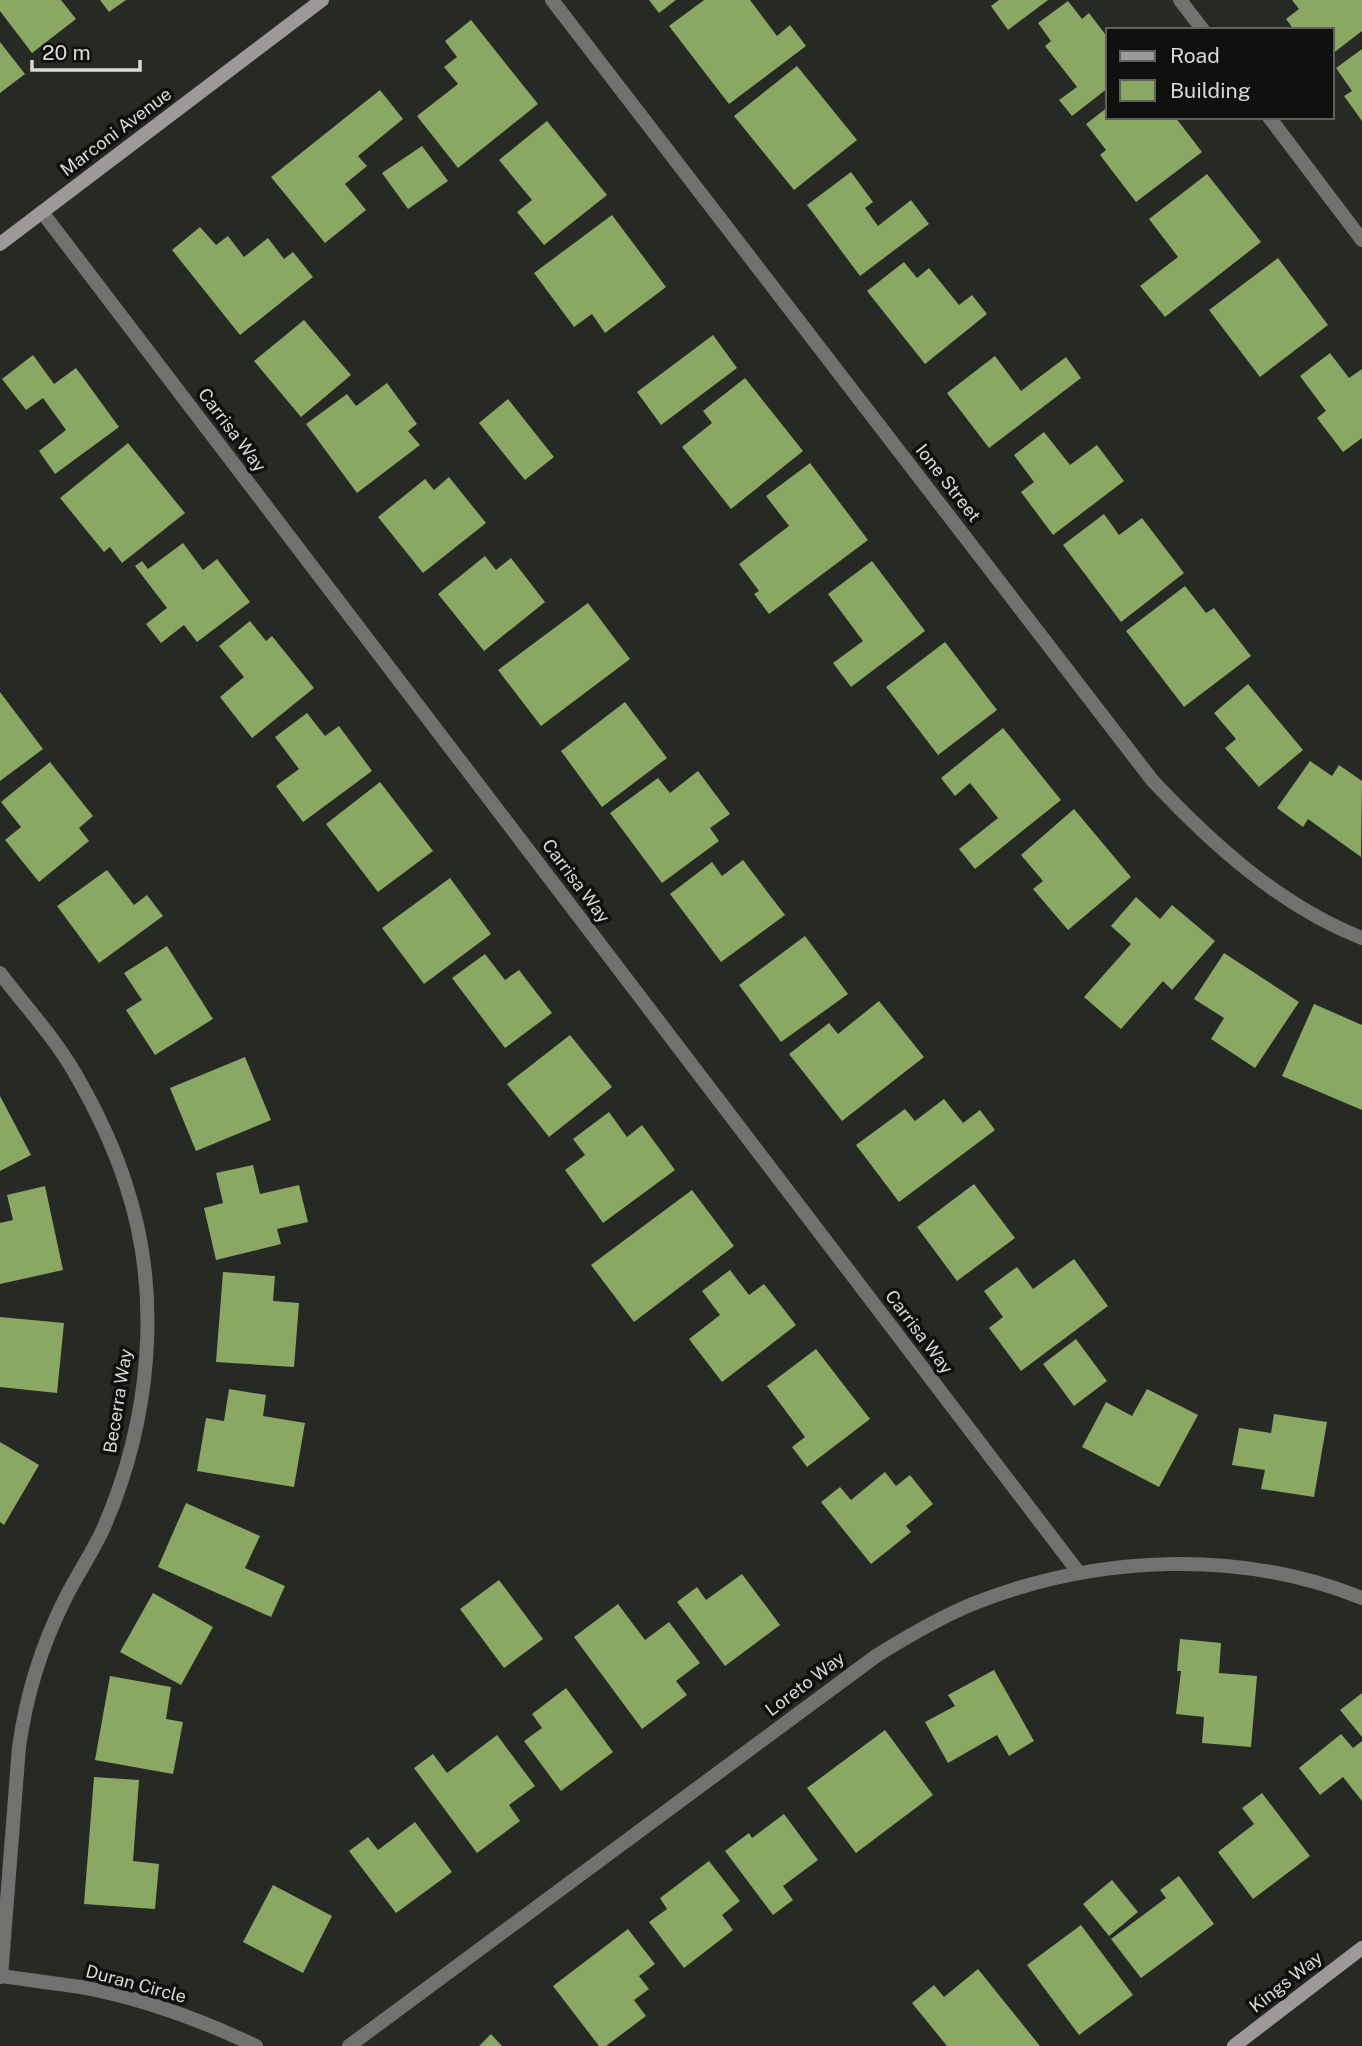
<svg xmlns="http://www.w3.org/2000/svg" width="1362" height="2046" font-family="'Public Sans',sans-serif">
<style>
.building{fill:#8aa863}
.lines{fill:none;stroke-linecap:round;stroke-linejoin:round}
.street{stroke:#737070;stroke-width:14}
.secondary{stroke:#9d9899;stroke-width:14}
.labels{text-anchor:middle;stroke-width:7;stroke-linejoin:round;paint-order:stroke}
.street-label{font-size:18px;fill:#d9dad7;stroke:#10110f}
</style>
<rect width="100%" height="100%" fill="#272924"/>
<path class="building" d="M0,0H61L76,19L32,53L0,11Z
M100,0H126L109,12Z
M649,0H676L659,13Z
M704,0H750L777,36L790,25L806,46L729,104L669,26Z
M999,0H1048L1008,30L991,6Z
M1292,0H1362V31L1332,54V30H1294L1286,19L1299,9Z
M1068,1L1082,19L1089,13L1108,38V88L1072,116L1059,100L1077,87L1045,46L1051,41L1038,23Z
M471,20L538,104L458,168L417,116L458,84L444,67L457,57L445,41Z
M0,42L25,74L0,93Z
M1362,49V121L1344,96L1352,91L1336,68Z
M797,66L857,140L794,190L734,116Z
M380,90L403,119L358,156L367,166L345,184L366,210L325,243L271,177Z
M1108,107V117H1175L1202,152L1136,202L1100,155L1106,150L1086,124Z
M547,121L607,195L544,245L517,212L532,200L499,160Z
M422,146L448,181L408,209L382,173Z
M851,172L873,202L865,208L878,226L911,200L929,224L860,276L807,205Z
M1207,174L1261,242L1165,317L1140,286L1178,257L1149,219Z
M612,215L666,287L605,333L592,314L574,327L534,273Z
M200,227L216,245L228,236L244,257L268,238L284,259L293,252L313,277L240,335L172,250Z
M1278,258L1328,325L1260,377L1209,310Z
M904,262L917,278L929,268L959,305L972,295L987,314L925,364L867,291Z
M304,320L351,375L301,417L254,361Z
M713,335L737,368L661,425L637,392Z
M1330,353L1349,378L1362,369V438L1343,452L1317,418L1326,411L1300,376Z
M33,355L54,384L76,368L119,427L55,474L39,451L66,430L43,398L26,410L2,379Z
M995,356L1021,391L1066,357L1081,378L989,448L947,393Z
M745,378L803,451L731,509L682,447L712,423L703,411Z
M387,383L417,424L408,431L420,445L357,493L306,424L347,394L356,406Z
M508,399L554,457L525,480L479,423Z
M1044,432L1070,465L1097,445L1124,481L1053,535L1021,492L1034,482L1014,455Z
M128,443L185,513L122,563L110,547L104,552L60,498Z
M810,463L868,540L769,614L754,594L759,591L739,564L789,526L766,496Z
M449,477L486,523L423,573L378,517L425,479L434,490Z
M1104,514L1119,535L1142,518L1184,573L1121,622L1063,545Z
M183,543L203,570L217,559L250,602L197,642L184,625L161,643L146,624L167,608L135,566L142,561L148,569Z
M485,556L496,570L511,558L545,602L484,651L438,594Z
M872,561L925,631L851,687L833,663L863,641L828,594Z
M1185,586L1206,613L1214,608L1251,656L1184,707L1126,631Z
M588,603L630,659L541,726L498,670Z
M250,621L266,641L272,636L314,688L252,738L220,697L244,677L219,646Z
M945,642L997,710L938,755L886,687Z
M1248,684L1303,750L1259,787L1225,748L1236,739L1214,713Z
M0,692L43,749L0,781Z
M625,702L667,758L602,807L561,751Z
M307,713L325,736L339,726L372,771L303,822L276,786L299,769L275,737Z
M1003,728L1061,800L975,869L959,849L998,818L970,783L955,796L941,778Z
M1310,761L1332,776L1339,765L1362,781L1361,857L1308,819L1303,827L1277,808Z
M50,762L93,816L79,828L89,841L39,882L5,840L21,827L1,802Z
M698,771L730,814L710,828L719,841L662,883L610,813L658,778L670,793Z
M380,782L433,851L378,892L326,824Z
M1074,809L1131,877L1068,930L1033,889L1043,881L1021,855Z
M743,860L785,915L721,962L670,894L712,862L722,876Z
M107,870L134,905L147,895L163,916L99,963L57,906Z
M450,878L491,934L424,984L382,928Z
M1136,897L1160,919L1172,905L1215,941L1172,990L1163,981L1121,1029L1084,997L1131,944L1111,926Z
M805,936L848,994L781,1042L739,985Z
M167,946L213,1019L155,1055L126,1010L142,1000L124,973Z
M1224,953L1299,1002L1255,1068L1211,1039L1224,1018L1194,999Z
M485,954L505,980L519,970L552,1013L505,1048L452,978Z
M879,1001L924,1057L842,1121L789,1054L829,1023L838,1034Z
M1314,1004L1362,1025V1110L1282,1076Z
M570,1035L612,1087L549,1137L507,1084Z
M245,1057L271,1120L196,1151L170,1088Z
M0,1096L31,1155L0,1171Z
M944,1099L963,1123L980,1110L995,1130L899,1202L856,1145L905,1109L915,1121Z
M609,1112L627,1137L642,1125L675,1170L603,1223L565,1170L585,1155L573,1139Z
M253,1165L260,1194L299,1185L308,1222L277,1229L281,1244L216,1260L204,1208L223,1203L216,1173Z
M974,1184L1015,1238L957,1281L917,1227Z
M45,1186L63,1270L0,1284V1223L13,1220L7,1195Z
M692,1190L734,1246L634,1322L591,1265Z
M1074,1259L1108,1306L1021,1371L989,1328L1003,1317L984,1291L1017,1267L1033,1289Z
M730,1270L749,1295L764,1284L796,1325L722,1382L689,1339L720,1315L702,1291Z
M223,1272L275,1276L273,1301L299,1303L294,1367L216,1362Z
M0,1317L64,1323L57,1393L0,1387Z
M1076,1339L1107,1381L1074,1406L1043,1364Z
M816,1349L870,1419L807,1467L792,1447L805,1437L767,1386Z
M229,1389L266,1395L263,1416L305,1423L294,1487L197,1471L206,1418L224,1421Z
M1147,1389L1198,1415L1159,1487L1082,1447L1106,1402L1132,1416Z
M1274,1414L1327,1422L1314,1497L1261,1489L1265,1470L1232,1465L1239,1428L1271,1433Z
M0,1442L39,1465L4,1525L0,1522Z
M885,1472L896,1486L910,1475L933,1504L906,1526L911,1532L871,1564L821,1502L840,1487L851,1500Z
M186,1503L260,1536L245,1568L285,1586L271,1617L158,1567Z
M742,1574L780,1625L725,1666L677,1602L697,1587L706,1600Z
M499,1580L543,1639L504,1668L460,1609Z
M153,1593L213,1627L181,1685L120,1652Z
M618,1604L645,1640L669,1622L700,1663L676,1681L687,1695L642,1729L574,1637Z
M1180,1639L1221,1643L1219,1673L1257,1676L1251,1747L1202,1743L1204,1717L1176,1714L1181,1671H1177Z
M994,1670L1034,1741L1009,1756L997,1735L948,1763L925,1722L955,1706L948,1695Z
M110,1676L171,1687L166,1719L183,1722L173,1774L95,1760Z
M566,1688L613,1752L561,1791L524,1741L542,1728L532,1714Z
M1362,1693V1737L1340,1710Z
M885,1730L933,1795L856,1853L807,1788Z
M1341,1734L1353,1748L1362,1741V1801L1343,1777L1320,1795L1299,1768Z
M497,1735L535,1786L509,1805L520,1821L477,1853L414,1768L433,1754L447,1773Z
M94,1777L139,1780L133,1861L159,1864L155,1909L84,1904Z
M1262,1793L1310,1856L1253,1899L1218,1852L1254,1824L1242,1808Z
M784,1814L818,1860L783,1886L793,1900L773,1915L725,1851L749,1833L752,1838Z
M415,1822L452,1872L396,1913L349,1851L368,1837L378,1850Z
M709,1861L740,1901L722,1915L733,1930L684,1968L649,1922L667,1909L660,1898Z
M1179,1876L1214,1924L1141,1978L1111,1939L1166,1898L1160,1890Z
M1112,1880L1138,1912L1109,1936L1083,1904Z
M273,1885L332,1916L303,1973L243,1942Z
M1081,1925L1133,1995L1079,2035L1027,1965Z
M628,1929L655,1964L639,1976L649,1989L634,2000L646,2016L606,2046H599L553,1986Z
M978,1969L1040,2046H947L912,2003L934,1985L944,1997Z
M491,2034L502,2046H479Z"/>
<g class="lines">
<path class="street" d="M552,0L1152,780C1211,843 1280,906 1362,938
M1180,0L1203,30
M1269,117L1362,240
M42,212L1079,1573
M0,973C25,1006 55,1038 76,1075C96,1110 114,1147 126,1185C163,1296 150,1421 104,1527C93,1552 76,1576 64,1601C41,1647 26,1697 19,1747L1,1977
M0,1976C27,1980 54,1983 81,1987C142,1998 201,2020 256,2046
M349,2046L876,1656C908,1636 940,1617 975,1603C1097,1555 1240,1549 1362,1598"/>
<path class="secondary" d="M0,244L322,0
M1234,2046L1362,1948"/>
</g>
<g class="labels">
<g class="street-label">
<text transform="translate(116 132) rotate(-37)" y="6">Marconi Avenue</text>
<text transform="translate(232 430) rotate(53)" y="6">Carrisa Way</text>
<text transform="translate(948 483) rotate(52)" y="6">Ione Street</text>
<text transform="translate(576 881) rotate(53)" y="6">Carrisa Way</text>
<text transform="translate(919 1332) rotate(53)" y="6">Carrisa Way</text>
<text transform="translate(118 1401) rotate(-81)" y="6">Becerra Way</text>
<text transform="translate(805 1684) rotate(-37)" y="6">Loreto Way</text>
<text transform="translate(1286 1982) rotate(-38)" y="6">Kings Way</text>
<text transform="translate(136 1984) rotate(15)" y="6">Duran Circle</text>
</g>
</g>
<rect x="1106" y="28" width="228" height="91" fill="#10110f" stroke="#60615f" stroke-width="2"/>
<rect x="1120" y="51" width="35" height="10" fill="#9d9899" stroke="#60615f" stroke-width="2"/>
<text x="1170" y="63" font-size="21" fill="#d9dad7">Road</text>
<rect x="1120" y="80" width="35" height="21" fill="#8aa863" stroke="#60615f" stroke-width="2"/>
<text x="1170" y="98" font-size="21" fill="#d9dad7">Building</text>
<path d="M32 60v10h108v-10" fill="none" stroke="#d9dad7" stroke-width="3.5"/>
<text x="42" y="60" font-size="21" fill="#d9dad7" stroke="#10110f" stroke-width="5" paint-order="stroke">20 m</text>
</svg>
